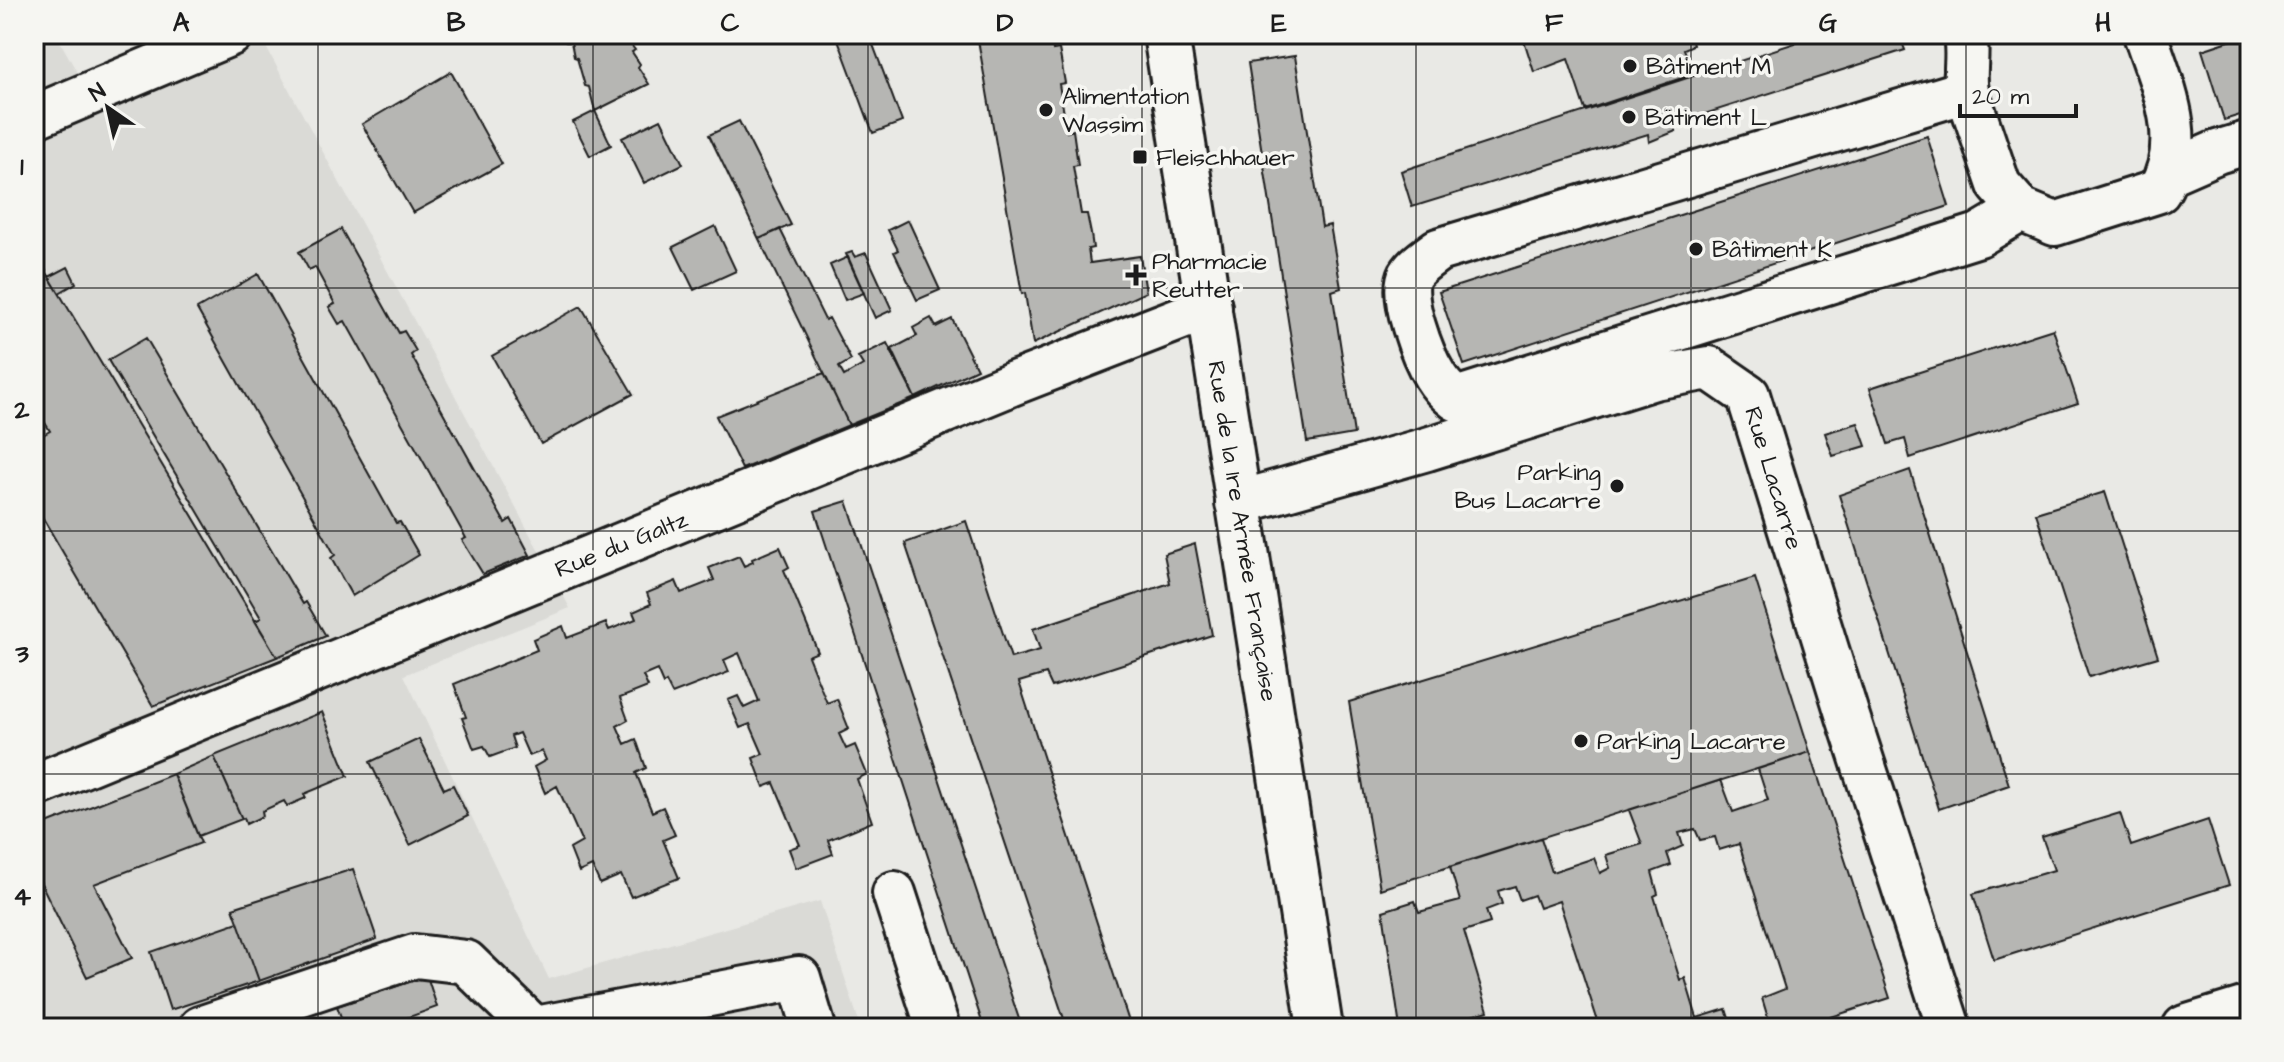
<svg xmlns="http://www.w3.org/2000/svg" width="2284" height="1062" font-family="'Architects Daughter',sans-serif">
<style>
.built{fill:#dadad6}
.building{fill:#b6b6b3;stroke:#1c1c1c;stroke-width:2}
.lines{fill:none;stroke-linecap:round;stroke-linejoin:round}
.minor-casing{stroke:#1c1c1c;stroke-width:48}
.major-casing{stroke:#1c1c1c;stroke-width:50}
.minor{stroke:#f6f6f2;stroke-width:42}
.major{stroke:#f6f6f2;stroke-width:44}
.grid{fill:none;stroke:#1c1c1c;stroke-width:2;stroke-opacity:0.55}
.poi-dot{fill:#1c1c1c;stroke:#f6f6f2;stroke-width:3}
.labels{text-anchor:middle;stroke-width:7;stroke-linejoin:round;paint-order:stroke}
.poi-label{font-size:24px;fill:#1c1c1c;stroke:#f6f6f2;text-anchor:start}
.street-label{font-size:24px;fill:#1c1c1c;stroke:#f6f6f2}
.neatline{fill:none;stroke:#1c1c1c;stroke-width:3}
.grid-label{font-size:26px;text-anchor:middle;font-weight:bold;fill:#1c1c1c}
</style>
<rect width="100%" height="100%" fill="#e9e9e5"/>
<filter id="ink" filterUnits="userSpaceOnUse"><feTurbulence type="fractalNoise" baseFrequency=".0125" numOctaves="2"/><feDisplacementMap in="SourceGraphic" scale="16" xChannelSelector="R" yChannelSelector="G"/><feConvolveMatrix kernelMatrix="1 2 1 2 8 2 1 2 1" color-interpolation-filters="sRGB"/></filter>
<g filter="url(#ink)">
<path class="built" d="M34,34H56L83,83L259,34L570,608L404,675L549,979L820,901L861,1028H34Z"/>
<path class="building" d="M565,34H627L625,37L635,50L632,52L640,64L638,67L649,84L595,111L589,87L585,86L577,58L574,57L571,42H566Z
M836,34H869L902,122L873,133Z
M977,34H1051L1053,50L1059,49L1065,83L1059,84L1067,132L1073,130L1078,165L1073,166L1081,214H1087L1091,234L1093,248L1088,249L1090,263L1140,256L1146,292L1033,344L1025,293L1022,294Z
M1522,34H1690L1693,45L1684,49L1694,74L1585,110L1568,59L1534,72Z
M1823,34H1899L1905,50L1673,124L1676,131L1649,142L1648,134L1412,207L1401,171Z
M2250,34V112L2224,120L2202,50Z
M1295,56L1322,227L1330,225L1341,288L1332,291L1354,434L1307,442L1248,63Z
M451,72L502,164L413,213L362,124Z
M595,111L611,145L590,156L573,122Z
M661,119L683,164L644,183L622,138Z
M739,121L791,225L759,239L709,135Z
M1927,136L1949,206L1464,365L1439,292Z
M908,220L940,290L917,300L894,252L898,250L888,230Z
M715,226L736,271L694,290L673,247Z
M341,229L399,333L404,331L416,351L411,355L505,523L511,519L530,555L483,574L462,540L466,538L345,321L339,324L329,307L335,304L315,267L309,270L299,252Z
M780,229L825,320L829,318L851,360L839,367L844,376L863,365L858,357L887,343L915,398L849,425L759,239Z
M34,251L59,293L277,657L153,706L34,503V440L50,431L34,405Z
M852,252L855,257L866,253L892,310L875,318L846,254Z
M848,257L864,293L845,300L830,265Z
M68,267L76,283L59,293L49,277Z
M258,274L396,523L400,522L419,555L352,596L331,558L335,555L197,309Z
M581,306L633,394L541,444L492,356Z
M931,318L936,327L952,319L977,369L915,398L892,349L917,336L913,328Z
M2053,329L2078,403L1910,458L1905,439L1888,444L1870,388Z
M146,338L303,604L306,602L326,636L277,657L255,621L261,618L108,360Z
M824,373L849,425L742,469L716,416Z
M1858,423L1866,446L1833,456L1825,433Z
M1910,470L2009,785L1939,809L1839,495Z
M2105,492L2158,657L2089,677L2036,513Z
M847,501L1022,1028H984L815,511Z
M966,521L1011,658L1040,650L1033,629L1170,583L1164,554L1195,544L1212,635L1052,687L1046,674L1019,682L1131,1028H1067L905,543Z
M780,547L789,567L784,570L818,652L808,656L827,703L837,699L849,729L839,734L846,749L855,745L867,774L857,779L872,822L828,840L833,854L796,868L789,849L800,845L774,783L764,787L753,758L763,754L750,724L740,728L728,700L738,696L744,708L759,701L739,653L724,660L729,672L672,694L666,682L663,684L657,670L643,676L648,687L620,698L628,720L617,726L625,744L636,739L646,768L636,773L652,812L663,807L675,835L663,840L679,878L631,897L621,875L600,884L592,866L579,872L570,849L582,842L557,786L545,793L534,767L546,760L542,751L529,756L519,733L511,736L515,748L490,757L484,746L474,749L462,718L466,717L454,684L537,650L533,639L563,626L567,638L606,623L609,630L636,619L633,612L651,604L647,593L676,581L681,593L714,580L709,568L739,556L744,566L753,562L752,559Z
M1755,578L1810,752L1380,889L1349,702Z
M322,712L348,776L304,794L306,798L287,806L284,801L262,811L263,816L246,824L244,818L242,819L214,756Z
M419,739L444,789L453,785L468,816L410,845L370,762Z
M1810,752L1890,998L1797,1028H1771L1762,998L1785,989L1739,844L1719,850L1715,837L1700,840L1695,829L1679,833L1683,846L1667,853L1671,865L1652,872L1658,894L1654,896L1680,980L1685,978L1697,1018L1726,1009L1732,1028H1600L1559,901L1539,908L1534,895L1520,900L1515,886L1498,891L1502,904L1486,910L1490,923L1464,931L1488,1011L1432,1028H1400L1383,911L1415,901L1419,912L1460,901L1450,867L1541,838L1552,872L1594,858L1600,873L1610,868L1606,855L1642,844L1629,810L1721,780L1733,812L1768,800L1758,769Z
M214,756L242,819L198,836L173,774Z
M173,774L201,843L94,884L132,958L87,977L34,869V829Z
M2120,813L2131,846L2208,820L2229,885L1994,960L1973,894L2054,870L2042,837Z
M353,869L377,939L259,981L233,908Z
M238,922L259,981L170,1010L151,952Z
M427,976L437,1007L379,1028H345L337,1006Z"/>
<g class="lines">
<g class="minor-casing">
<path id="minor" d="M1964,34C1970,53 1963,72 1967,91L1999,185L2021,210L2055,224L2159,191C2189,139 2162,86 2145,34
M1967,91L1438,250C1429,257 1416,265 1410,275C1399,296 1423,357 1435,376C1441,386 1447,392 1456,399L1979,235L2021,210
M34,117L231,34
M2169,173L2217,152L2250,142
M1237,503L1427,449L1654,378L1709,368L1748,395L1848,717L1949,1028
M34,786L1014,383L1210,307
M894,893L938,1028
M200,1028L415,956L466,962L534,1028
M536,1028L799,978L814,1028"/>
</g>
<g class="major-casing">
<path id="major" d="M1166,34L1320,1028
M2185,1028L2250,1008"/>
</g>
<use href="#minor" class="minor"/>
<use href="#major" class="major"/>
</g>
</g>
<path class="grid" d="M318,34V1028M593,34V1028M868,34V1028M1142,34V1028M1416,34V1028M1691,34V1028M1966,34V1028M34,288H2250M34,531H2250M34,774H2250"/>
<g class="poi-dot">
<circle cx="1630" cy="66" r="8"/>
<circle cx="1046" cy="110" r="8"/>
<circle cx="1629" cy="117" r="8"/>
<rect x="1132" y="149" width="16" height="16" rx="4"/>
<circle cx="1696" cy="249" r="8"/>
<path d="M1132 263h8v8h8v8h-8v8h-8v-8h-8v-8h8z"/>
<circle cx="1617" cy="486" r="8"/>
<circle cx="1581" cy="741" r="8"/>
</g>
<g class="labels">
<g class="poi-label">
<text x="1646" y="74">Bâtiment M</text>
<text x="1062" y="104">Alimentation<tspan x="1062" dy="28">Wassim</tspan></text>
<text x="1645" y="125">Bätiment L</text>
<text x="1156" y="165">Fleischhauer</text>
<text x="1712" y="257">Bâtiment K</text>
<text x="1152" y="269">Pharmacie<tspan x="1152" dy="28">Reutter</tspan></text>
<text x="1601" y="480" text-anchor="end">Parking<tspan x="1601" dy="28">Bus Lacarre</tspan></text>
<text x="1597" y="749">Parking Lacarre</text>
</g>
<g class="street-label">
<text transform="translate(1774 478) rotate(73)" y="8">Rue Lacarre</text>
<text transform="translate(1243 531) rotate(81)" y="8">Rue de la 1re Armée Française</text>
<text transform="translate(621 544) rotate(-22)" y="8">Rue du Galtz</text>
</g>
</g>
<rect width="2284" height="1062" fill="none" stroke="#f6f6f2" stroke-width="88"/>
<g transform="translate(108 108) rotate(326)" stroke="#f6f6f2" stroke-width="6" paint-order="stroke">
<path d="M0-6L14 30L0 20L-14 30Z" fill="#1c1c1c"/>
<text y="-12" font-size="22" font-weight="bold" text-anchor="middle" fill="#1c1c1c">N</text>
</g>
<path d="M1960 104v12h116v-12" fill="none" stroke="#1c1c1c" stroke-width="4"/>
<text x="1972" y="104" font-size="24" fill="#1c1c1c" stroke="#f6f6f2" stroke-width="6" paint-order="stroke">20 m</text>
<rect x="44" y="44" width="2196" height="974" class="neatline"/>
<g class="grid-label">
<text x="181" y="31">A</text>
<text x="456" y="31">B</text>
<text x="730" y="31">C</text>
<text x="1005" y="31">D</text>
<text x="1279" y="31">E</text>
<text x="1554" y="31">F</text>
<text x="1828" y="31">G</text>
<text x="2103" y="31">H</text>
<text x="22" y="175">1</text>
<text x="22" y="418">2</text>
<text x="22" y="662">3</text>
<text x="22" y="905">4</text>
</g>
</svg>
